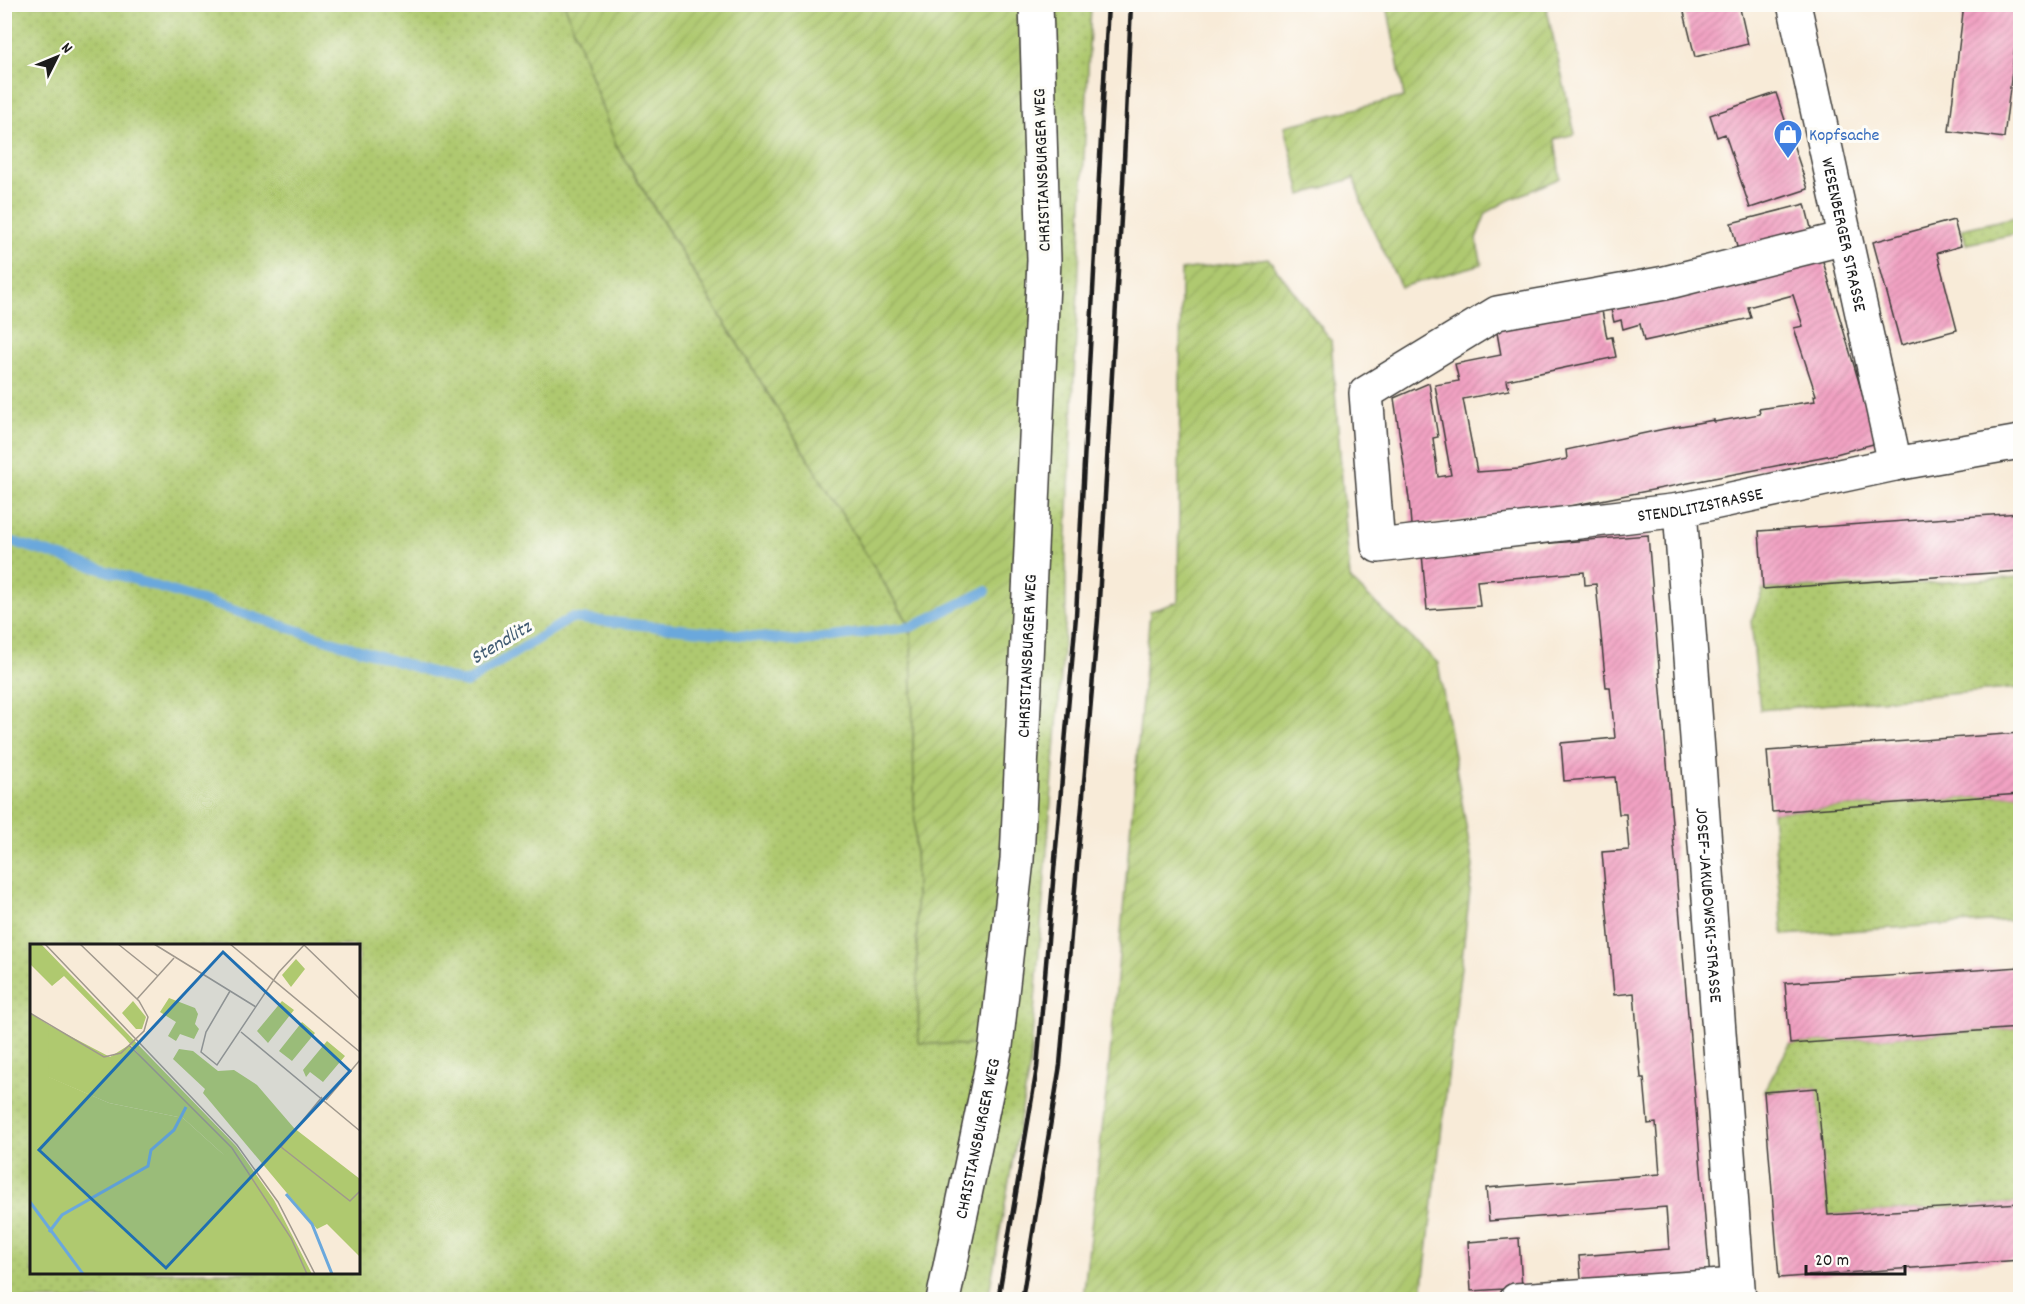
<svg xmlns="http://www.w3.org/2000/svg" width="2025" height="1304" font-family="Dekko,sans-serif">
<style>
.grass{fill:url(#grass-dots);stroke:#667246;stroke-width:1.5;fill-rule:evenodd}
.garden{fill:url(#garden-furrows);stroke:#667246;stroke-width:1.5}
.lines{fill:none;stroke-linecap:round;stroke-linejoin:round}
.stream{stroke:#6ba8dc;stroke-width:10}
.building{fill:url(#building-hatch)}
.minor-casing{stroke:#3d3b38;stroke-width:36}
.minor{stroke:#fff;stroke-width:33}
.rail{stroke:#1c1c1c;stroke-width:4.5}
.labels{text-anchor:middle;stroke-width:6;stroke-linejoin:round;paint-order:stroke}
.shop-label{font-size:18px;fill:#366cbe;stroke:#fdfcf7;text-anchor:start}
.street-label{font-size:18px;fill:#1c1c1c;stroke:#fdfcf7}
.water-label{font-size:20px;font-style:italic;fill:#405b72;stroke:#fdfcf7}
.inset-river{fill:none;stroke:#6ba8dc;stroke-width:3}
.inset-road{fill:none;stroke:#a0988d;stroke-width:1.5}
.view{fill:#1f6fb2;fill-opacity:0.15;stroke:#1f6fb2;stroke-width:3}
.inset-edge{fill:none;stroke:#1c1c1c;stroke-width:3}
</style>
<defs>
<pattern id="grass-dots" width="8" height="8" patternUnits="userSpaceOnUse" patternTransform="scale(1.5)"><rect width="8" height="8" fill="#afc96f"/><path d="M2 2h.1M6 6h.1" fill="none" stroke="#96ac60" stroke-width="1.8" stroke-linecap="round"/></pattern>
<pattern id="garden-furrows" width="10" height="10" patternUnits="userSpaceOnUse" patternTransform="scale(1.5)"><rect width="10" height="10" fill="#afc96f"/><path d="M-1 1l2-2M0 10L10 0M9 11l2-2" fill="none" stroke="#96ac60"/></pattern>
<pattern id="building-hatch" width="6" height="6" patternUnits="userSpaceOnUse" patternTransform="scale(1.5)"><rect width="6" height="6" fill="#f1a1c2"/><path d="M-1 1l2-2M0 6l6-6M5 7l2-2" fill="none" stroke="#ce8aa6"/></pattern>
</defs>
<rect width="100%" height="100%" fill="#fdfcf7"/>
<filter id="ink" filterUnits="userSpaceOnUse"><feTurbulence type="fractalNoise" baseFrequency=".0167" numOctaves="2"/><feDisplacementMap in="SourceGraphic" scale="12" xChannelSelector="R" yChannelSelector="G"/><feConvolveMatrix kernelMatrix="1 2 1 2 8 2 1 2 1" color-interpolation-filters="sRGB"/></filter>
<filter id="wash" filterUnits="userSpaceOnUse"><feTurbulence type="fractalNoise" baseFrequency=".008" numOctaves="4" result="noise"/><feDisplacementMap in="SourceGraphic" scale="24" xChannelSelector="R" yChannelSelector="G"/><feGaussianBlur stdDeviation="1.35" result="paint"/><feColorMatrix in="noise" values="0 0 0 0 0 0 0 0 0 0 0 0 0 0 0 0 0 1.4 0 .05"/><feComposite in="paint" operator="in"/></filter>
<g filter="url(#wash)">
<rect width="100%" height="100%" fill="#f8ebd8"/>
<path class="grass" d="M5,5H565L616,146L911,627L919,1043L996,1046L1036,5H1091L1066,555V614L1030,1064L988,1299L5,1300ZM32,946H358V1272H32Z
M2020,216V233L1966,244L1962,229Z
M2020,577V688L1760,710L1751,621L1763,589L1919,584Z
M2020,794V920L1783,935L1772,812Z
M2020,1028V1203L1828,1215L1817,1088L1764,1092L1790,1044Z"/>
<path class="garden" d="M565,5H1036L1044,260L996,1046L919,1043L911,627L616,145Z
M1546,5L1575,134L1555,139L1560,178L1507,201L1486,213L1476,239L1482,264L1401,287L1365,213L1354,178L1301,195L1285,126L1404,97L1387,5Z
M1268,258L1331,340L1350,579L1438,663L1473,866L1423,1286L1425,1299H1083L1109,1067L1150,611L1178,602L1181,270Z"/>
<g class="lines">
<path class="stream" d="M4,539L466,683L571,618L800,641L911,627L986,591"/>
</g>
<g id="blocks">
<path class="building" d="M1682,4H1739L1748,44L1695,57Z
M1964,4H2020L2004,138L1949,131Z
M1776,93L1808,189L1750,208L1725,134L1717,137L1710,115Z
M1805,204L1813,236L1739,255L1731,223Z
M1954,220L1961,246L1937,253L1957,330L1901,345L1873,242Z
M1822,258L1877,443L1832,455L1524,515L1411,525L1409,499L1394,398L1429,383L1438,437L1433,438L1438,477L1451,475L1435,385L1459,381L1455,364L1501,355L1496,327L1601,305L1607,338L1612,337L1616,357L1507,380L1509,390L1463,399L1477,472L1519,469L1567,459L1566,450L1664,429L1714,420V422L1760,414L1759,409L1815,401L1814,396L1816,395L1794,328L1803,326L1793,295L1748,307L1751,318L1644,341L1640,324L1623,329L1621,320L1614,322L1610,305Z
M2020,513V571L1763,589L1759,531Z
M1648,535L1710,1278L1582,1288L1579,1256L1669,1249L1666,1207L1489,1221L1486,1188L1660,1174L1656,1123L1648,1124L1644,1078H1641L1634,993L1614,995L1602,852L1629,850L1626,814H1619L1615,777L1564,781L1561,743L1615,738L1610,687H1606L1596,584L1585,585L1584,572L1477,581L1480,606L1427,610L1422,554Z
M2020,733V794L1772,812L1767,751Z
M2020,967V1028L1790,1044L1785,983Z
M1817,1088L1828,1215L2020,1203V1260L1779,1278L1764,1092Z
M1519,1238L1522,1288L1471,1291L1468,1242Z"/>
</g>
</g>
<g filter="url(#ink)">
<use href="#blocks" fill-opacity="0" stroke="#3d3b38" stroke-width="1.5"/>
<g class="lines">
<g class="minor-casing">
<g id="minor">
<path id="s1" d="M1794,4L1895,464"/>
<path id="s2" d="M1845,238L1665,283L1497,313L1366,393L1378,546L1680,510L1895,464L2020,442"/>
<path id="s3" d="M1680,510L1739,1300"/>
<path id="s4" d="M943,1300L996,1046L1017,860L1044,260L1036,4"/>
<path d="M1516,1300L1737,1285"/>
</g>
</g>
<use href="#minor" class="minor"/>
<path class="rail" d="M998,1300L1037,1068L1076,616L1108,4
M1022,1300L1060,1065L1098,618L1123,183L1131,4"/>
</g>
</g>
<defs>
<g id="shop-pin" transform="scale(1.5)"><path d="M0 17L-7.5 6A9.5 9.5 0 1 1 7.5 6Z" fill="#3f7fe0" stroke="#fdfcf7"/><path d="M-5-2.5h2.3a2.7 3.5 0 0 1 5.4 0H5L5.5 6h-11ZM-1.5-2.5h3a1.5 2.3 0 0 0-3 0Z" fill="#fff"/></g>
</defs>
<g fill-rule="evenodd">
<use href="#shop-pin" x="1788" y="134"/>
</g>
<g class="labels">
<g class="shop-label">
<text x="1809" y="140">Kopfsache</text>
</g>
<g class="street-label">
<text transform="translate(1041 170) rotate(-92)" y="6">CHRISTIANSBURGER WEG</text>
<text dy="6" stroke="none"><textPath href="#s1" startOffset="236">WESENBERGER STRASSE</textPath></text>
<text dy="6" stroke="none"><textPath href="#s2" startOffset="988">STENDLITZSTRASSE</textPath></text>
<text dy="6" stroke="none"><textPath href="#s4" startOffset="651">CHRISTIANSBURGER WEG</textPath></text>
<text dy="6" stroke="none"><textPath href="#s3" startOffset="396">JOSEF-JAKUBOWSKI-STRASSE</textPath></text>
<text dy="6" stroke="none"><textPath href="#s4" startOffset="165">CHRISTIANSBURGER WEG</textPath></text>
</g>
<g class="water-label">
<text transform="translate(500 641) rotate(-31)" y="7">Stendlitz</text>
</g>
</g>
<g transform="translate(30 944)">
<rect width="330" height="330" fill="#f8ebd8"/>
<path d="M0,0H11L206,202L244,256L282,330H0V69L19,81V133L79,159L153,174L194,211L95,94L34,32L22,42L0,20ZM266,15L275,25L261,43L252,31ZM103,57L116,73L112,85H106L92,69ZM252,57L264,66L238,99L227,87ZM272,78L285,89L262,117L249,107ZM297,97L315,112L293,138L280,128L276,133L273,126Z" fill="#afc96f"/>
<path d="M139,54L165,64L168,70L165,80L169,85L164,95L150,90L146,97L138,92L146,78L130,68ZM19,81L80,113L99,101L202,204L194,211L153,174L79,159L18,133ZM149,105L163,107L188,127L204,126L227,141L264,184L330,235V313L297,280L287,285L173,149L175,145L143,115Z" fill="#afc96f"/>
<path class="inset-river" d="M256,250L282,280L302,330M0,258L53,330M19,288L32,271L118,222L121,206L144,186L156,163"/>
<path class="inset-road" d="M15,0L207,201L248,258L285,330M88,0L128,32M124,0L226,63M200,0L330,108M274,1L330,55M200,47L176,88L171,108L187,121L249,28L275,0M107,55L144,14M0,69L74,113L91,109L114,87L118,73L109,57L50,0M211,88L330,187M99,101L202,204L261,294L277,330M292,153L251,203L320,257L330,247M296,156L330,116"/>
<path class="view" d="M193,8L320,127L136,324L9,206Z"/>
<rect width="330" height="330" class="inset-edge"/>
</g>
<rect width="2025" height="1304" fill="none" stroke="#fdfcf7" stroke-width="24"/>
<g transform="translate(57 57) rotate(47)" stroke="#fdfcf7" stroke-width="4.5" paint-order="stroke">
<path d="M0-4.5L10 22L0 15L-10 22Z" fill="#1c1c1c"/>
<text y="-9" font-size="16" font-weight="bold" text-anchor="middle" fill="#1c1c1c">N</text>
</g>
<path d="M1806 1265v9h99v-9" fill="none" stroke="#1c1c1c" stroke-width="3"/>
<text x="1815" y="1265" font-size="18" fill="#1c1c1c" stroke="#fdfcf7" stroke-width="4.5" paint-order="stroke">20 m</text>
</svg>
